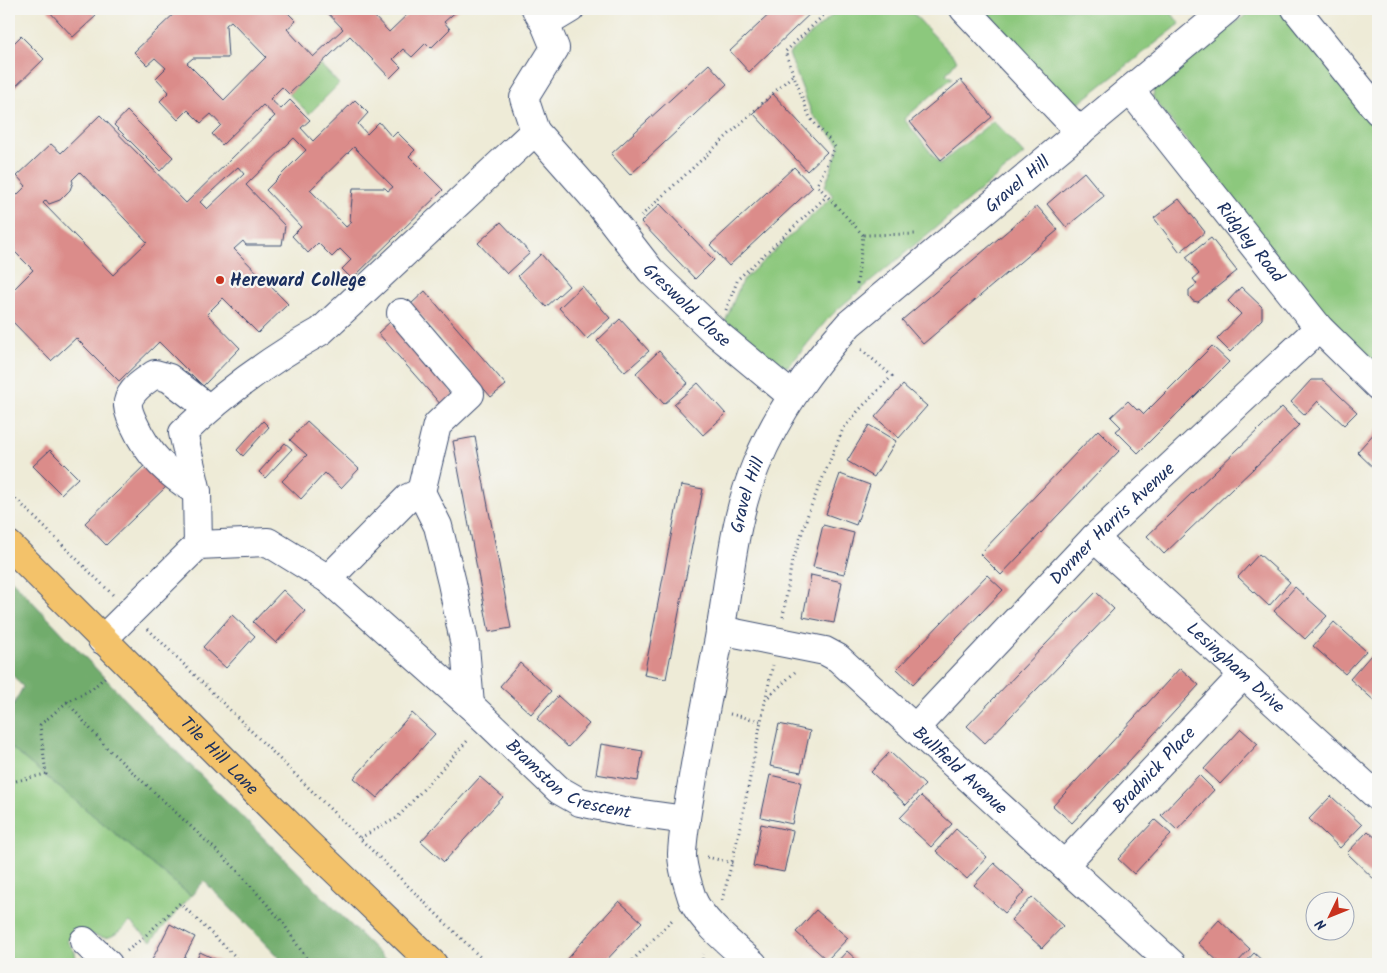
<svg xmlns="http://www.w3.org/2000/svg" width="1387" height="973" font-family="Kalam,sans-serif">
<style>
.green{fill:#8cc87d;stroke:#547c6e}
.forest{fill:#71ac6c;stroke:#466e65}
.building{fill:#db8c8a;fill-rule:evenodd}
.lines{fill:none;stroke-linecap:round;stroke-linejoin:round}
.minor-casing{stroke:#3b4b70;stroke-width:30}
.major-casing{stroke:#3b4b70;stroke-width:30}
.path{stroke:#3b4b70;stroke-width:3;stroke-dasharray:1 4;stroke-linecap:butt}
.minor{stroke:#fff;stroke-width:28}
.major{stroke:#f3c26a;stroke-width:28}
.poi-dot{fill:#c8321e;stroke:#f6f6f2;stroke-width:2}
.labels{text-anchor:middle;stroke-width:4.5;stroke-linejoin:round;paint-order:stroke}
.street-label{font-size:18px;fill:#1b2f5e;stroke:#f6f6f2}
.poi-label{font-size:18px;font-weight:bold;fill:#1b2f5e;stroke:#f6f6f2;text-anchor:start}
</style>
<rect width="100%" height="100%" fill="#f6f6f2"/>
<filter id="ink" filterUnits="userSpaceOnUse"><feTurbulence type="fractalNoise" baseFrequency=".02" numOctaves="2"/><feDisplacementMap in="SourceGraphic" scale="10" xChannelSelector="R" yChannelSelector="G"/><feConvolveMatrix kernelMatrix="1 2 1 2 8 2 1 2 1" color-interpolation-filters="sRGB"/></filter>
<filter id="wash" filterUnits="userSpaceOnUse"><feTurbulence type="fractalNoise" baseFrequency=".0096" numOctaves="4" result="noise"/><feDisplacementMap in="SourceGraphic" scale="20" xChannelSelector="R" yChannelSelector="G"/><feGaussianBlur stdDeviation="1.12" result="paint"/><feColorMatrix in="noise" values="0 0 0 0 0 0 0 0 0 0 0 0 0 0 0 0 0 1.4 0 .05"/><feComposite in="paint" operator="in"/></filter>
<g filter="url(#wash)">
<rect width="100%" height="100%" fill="#eeebd7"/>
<path class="green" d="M839,9H909L957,60L946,74L952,78L904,119L940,164L993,121L1024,154L839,308L826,321L795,359L788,366L782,367L743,340L725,322L742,281L833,196L825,186L840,145L812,114L789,54Z
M976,9H1168L1180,24L1074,107Z
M1253,9H1293L1378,117V374L1341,338L1153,98L1154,89Z
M320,64L339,84L309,114L289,94Z
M9,746L191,896L151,941L130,922C108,942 107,941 80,929L67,941L75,952L77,964H9Z"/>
<path class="forest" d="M9,577L140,715L390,964H285L204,881L191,896L9,746V713L23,687L9,671Z"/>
<g id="blocks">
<path class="building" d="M50,9H90L96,16L73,37L48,10Z
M179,9H284L296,21L287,29L313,57L343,29L324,9H377L372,14L389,32L413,9H459L444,22L450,29L431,48L426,43L412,57L403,49L393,59L401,67L390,78L350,36L289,94L282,87L270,99L281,109L290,100L310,120L301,128L313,141L355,100L368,113L358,124L367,134L379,122L392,137L397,132L415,150L409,156L443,190L352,279L342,269L351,260L340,249L332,257L318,243L308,253L292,236L301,227L266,190L306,150L294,138L246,185L285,226L282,245H246L243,241L234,249L288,304L258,333L223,298L207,314L240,348L203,386L159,342L119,381L76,338L51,361L9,318V294L33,270L9,246V203L26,186L17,176L51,144L61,153L100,115L186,203L275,116L263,105L222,145L212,134L221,125L211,114L201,123L188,110L178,120L160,101L169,92L156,78L166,68L155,58L147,65L134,52ZM231,21L266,57L224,100L187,63L193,58H228L226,25ZM354,147L393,187L388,191L385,188H353L350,220L352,222L346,227L310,190ZM238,167L244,174L207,209L200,202ZM80,172L147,242L113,275L43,203L46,200L49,204L60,200L70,190L73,182L72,180Z
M775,9H815L749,72L730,51Z
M21,36L44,59L9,93V48Z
M709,64L727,84L630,175L611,154Z
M961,80L992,117L941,160L910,122Z
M773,94L827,152L807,171L753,113Z
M127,111L173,157L160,171L114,125Z
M794,167L813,187L729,266L710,245Z
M1084,172L1104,196L1066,227L1047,204Z
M1179,199L1205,232L1180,252L1154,218Z
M660,204L714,260L695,279L641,222Z
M1037,206L1058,230L923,344L902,320Z
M501,222L530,253L507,274L478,243Z
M1211,238L1237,271L1198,302L1193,301L1189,296V290L1197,284L1193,279L1199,274L1186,257Z
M541,254L569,286L546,307L518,276Z
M582,286L610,318L587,339L559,308Z
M1241,287L1262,307V319L1230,352L1217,339L1241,314L1228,301Z
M425,291L506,385L491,397L411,304Z
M620,319L649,351L625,372L597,341Z
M391,321L455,395L442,406L378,333Z
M1212,346L1229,362L1138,453L1116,431L1121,427L1111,417L1128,401L1137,410L1139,409L1144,414Z
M659,351L688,383L664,404L636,373Z
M1311,380H1323L1357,412L1344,425L1318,401L1305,415L1291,402Z
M698,383L726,414L703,435L674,404Z
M903,385L927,406L899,438L875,417Z
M1282,407L1299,425L1164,554L1147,536Z
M263,421L269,427L243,456L237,450Z
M307,421L359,469L341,488L325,473L301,499L282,481L307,455L290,440Z
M869,425L896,441L874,477L847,461Z
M1378,429V472L1357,452Z
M1098,430L1119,451L1001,575L980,554Z
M475,437L511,628L489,632L453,441Z
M285,443L292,449L265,478L259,472Z
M50,450L78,478L61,494L33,466Z
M147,463L168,485L106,545L85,523Z
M840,474L870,485L856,525L826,514Z
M681,485L703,489L666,679L644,675Z
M823,525L854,533L844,574L813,567Z
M1259,554L1290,582L1269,606L1238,577Z
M811,575L842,582L834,623L803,617Z
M987,575L1003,590L913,684L897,669Z
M1295,587L1327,616L1305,639L1274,611Z
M283,590L305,611L276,643L253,622Z
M1096,592L1114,609L985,743L967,726Z
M232,615L255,636L226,668L203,647Z
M1334,622L1366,651L1345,674L1313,646Z
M1371,655L1378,662V704L1350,679Z
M520,663L551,691L531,714L500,686Z
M1180,668L1199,685L1072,823L1053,806Z
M558,696L589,724L568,747L537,719Z
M412,713L435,734L377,798L354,778Z
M779,724L810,731L801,772L770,766Z
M1241,729L1258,744L1220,784L1204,769Z
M601,744L643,751L638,781L596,774Z
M890,752L925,785L906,805L871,772Z
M770,775L801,782L792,824L761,817Z
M1199,775L1214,790L1177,830L1161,815Z
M480,777L503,797L444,862L421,841Z
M921,796L952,824L931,847L900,818Z
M1331,796L1362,825L1340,848L1309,819Z
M1155,820L1171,834L1134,874L1118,859Z
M761,824L793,831L784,872L753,866Z
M956,829L987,857L967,879L936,851Z
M1368,831L1378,840V883L1347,853Z
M994,863L1025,891L1005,913L974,885Z
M1032,897L1063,926L1042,948L1011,920Z
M619,901L642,922L603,964H562Z
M816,910L848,938L827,960L796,932Z
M1219,920L1250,949L1236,964H1221L1198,943Z
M170,924L195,937L181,964H150Z
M847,951L861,964H835Z
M200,952L225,964H204L196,961Z
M1254,953L1266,964H1244Z"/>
</g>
</g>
<g filter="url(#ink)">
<use href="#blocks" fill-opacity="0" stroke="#3b4b70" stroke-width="1"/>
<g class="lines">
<g class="minor-casing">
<g id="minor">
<path d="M964,9L1080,132"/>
<path d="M1296,9L1378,111"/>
<path d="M545,24L570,9"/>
<path id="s1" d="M1130,90L1319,328L1378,386"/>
<path d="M535,131L524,98L555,48L545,24L536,9"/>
<path d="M401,313L470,394L437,425L421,492"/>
<path d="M197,492C168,473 149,457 134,424C131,418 127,409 128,402C131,389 145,381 155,374L169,378L208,408"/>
<path id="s2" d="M1094,538L1378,797"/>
<path id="s3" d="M198,545L197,492L183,433C224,393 271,359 321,331L535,131L596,200L651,271L716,333L792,396"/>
<path d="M328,579L408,498L421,492L438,526L452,583L465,646L470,705"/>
<path id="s4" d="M720,630L825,651L838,658L1172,964"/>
<path id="s5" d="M102,640L198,545L268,542L328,579L470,705L559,790L580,802L628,812L686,820"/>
<path id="s6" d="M915,728L1094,538L1319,328"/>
<path id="s7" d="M1064,865L1244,674"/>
<path d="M84,941L108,964"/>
<path id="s8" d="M753,964C735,948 700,920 692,898C688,885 682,868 682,854C683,830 688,806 692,783C700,734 710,686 719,638C730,579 733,520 756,465C778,411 811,367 849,324L1227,9"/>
</g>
</g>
<g class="major-casing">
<g id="major">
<path id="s9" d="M9,545L304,840L433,964"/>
</g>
</g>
<path class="path" d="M830,9L785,52L810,118L833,144L835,147L817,185L863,235
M641,216L794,74
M857,284L863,235L917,234
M726,310L738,279L827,196
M9,492L113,595
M783,617L791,567L809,511L843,429L859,410L892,376L861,349
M148,629L487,964
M765,700L795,672
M67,702L106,747L233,866L281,920L310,964
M730,714L760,721
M9,788L16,781L46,774L40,725L67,702L92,689L106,676
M360,838L397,818L469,739
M707,857L733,863
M722,900C744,823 755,743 773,665
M127,951L144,937L180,903L243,964
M629,964L674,918
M702,964L703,954"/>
<use href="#minor" class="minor"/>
<use href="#major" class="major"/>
</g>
</g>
<circle class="poi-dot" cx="220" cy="280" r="5"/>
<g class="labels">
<g class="street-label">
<text dy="6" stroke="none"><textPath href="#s8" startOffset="921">Gravel Hill</textPath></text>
<text dy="6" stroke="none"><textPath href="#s1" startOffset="194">Ridgley Road</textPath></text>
<text dy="6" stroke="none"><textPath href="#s3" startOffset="810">Greswold Close</textPath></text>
<text dy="6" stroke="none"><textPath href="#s8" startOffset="501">Gravel Hill</textPath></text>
<text dy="6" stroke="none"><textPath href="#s6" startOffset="284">Dormer Harris Avenue</textPath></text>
<text dy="6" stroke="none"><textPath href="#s2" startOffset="192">Lesingham Drive</textPath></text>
<text dy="6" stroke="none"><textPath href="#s9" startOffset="298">Tile Hill Lane</textPath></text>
<text dy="6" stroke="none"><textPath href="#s4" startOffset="288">Bullfield Avenue</textPath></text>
<text dy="6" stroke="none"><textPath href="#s7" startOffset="131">Bradnick Place</textPath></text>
<text dy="6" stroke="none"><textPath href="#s5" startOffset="592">Bramston Crescent</textPath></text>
</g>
<g class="poi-label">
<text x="230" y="286">Hereward College</text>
</g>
</g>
<rect width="1387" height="973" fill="none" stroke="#f6f6f2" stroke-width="30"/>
<g transform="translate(1330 916) rotate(227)"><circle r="24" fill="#f6f6f2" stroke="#9ea6b7"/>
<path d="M0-4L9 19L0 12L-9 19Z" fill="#c8321e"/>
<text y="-8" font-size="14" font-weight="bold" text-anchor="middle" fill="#1b2f5e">N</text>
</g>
</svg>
